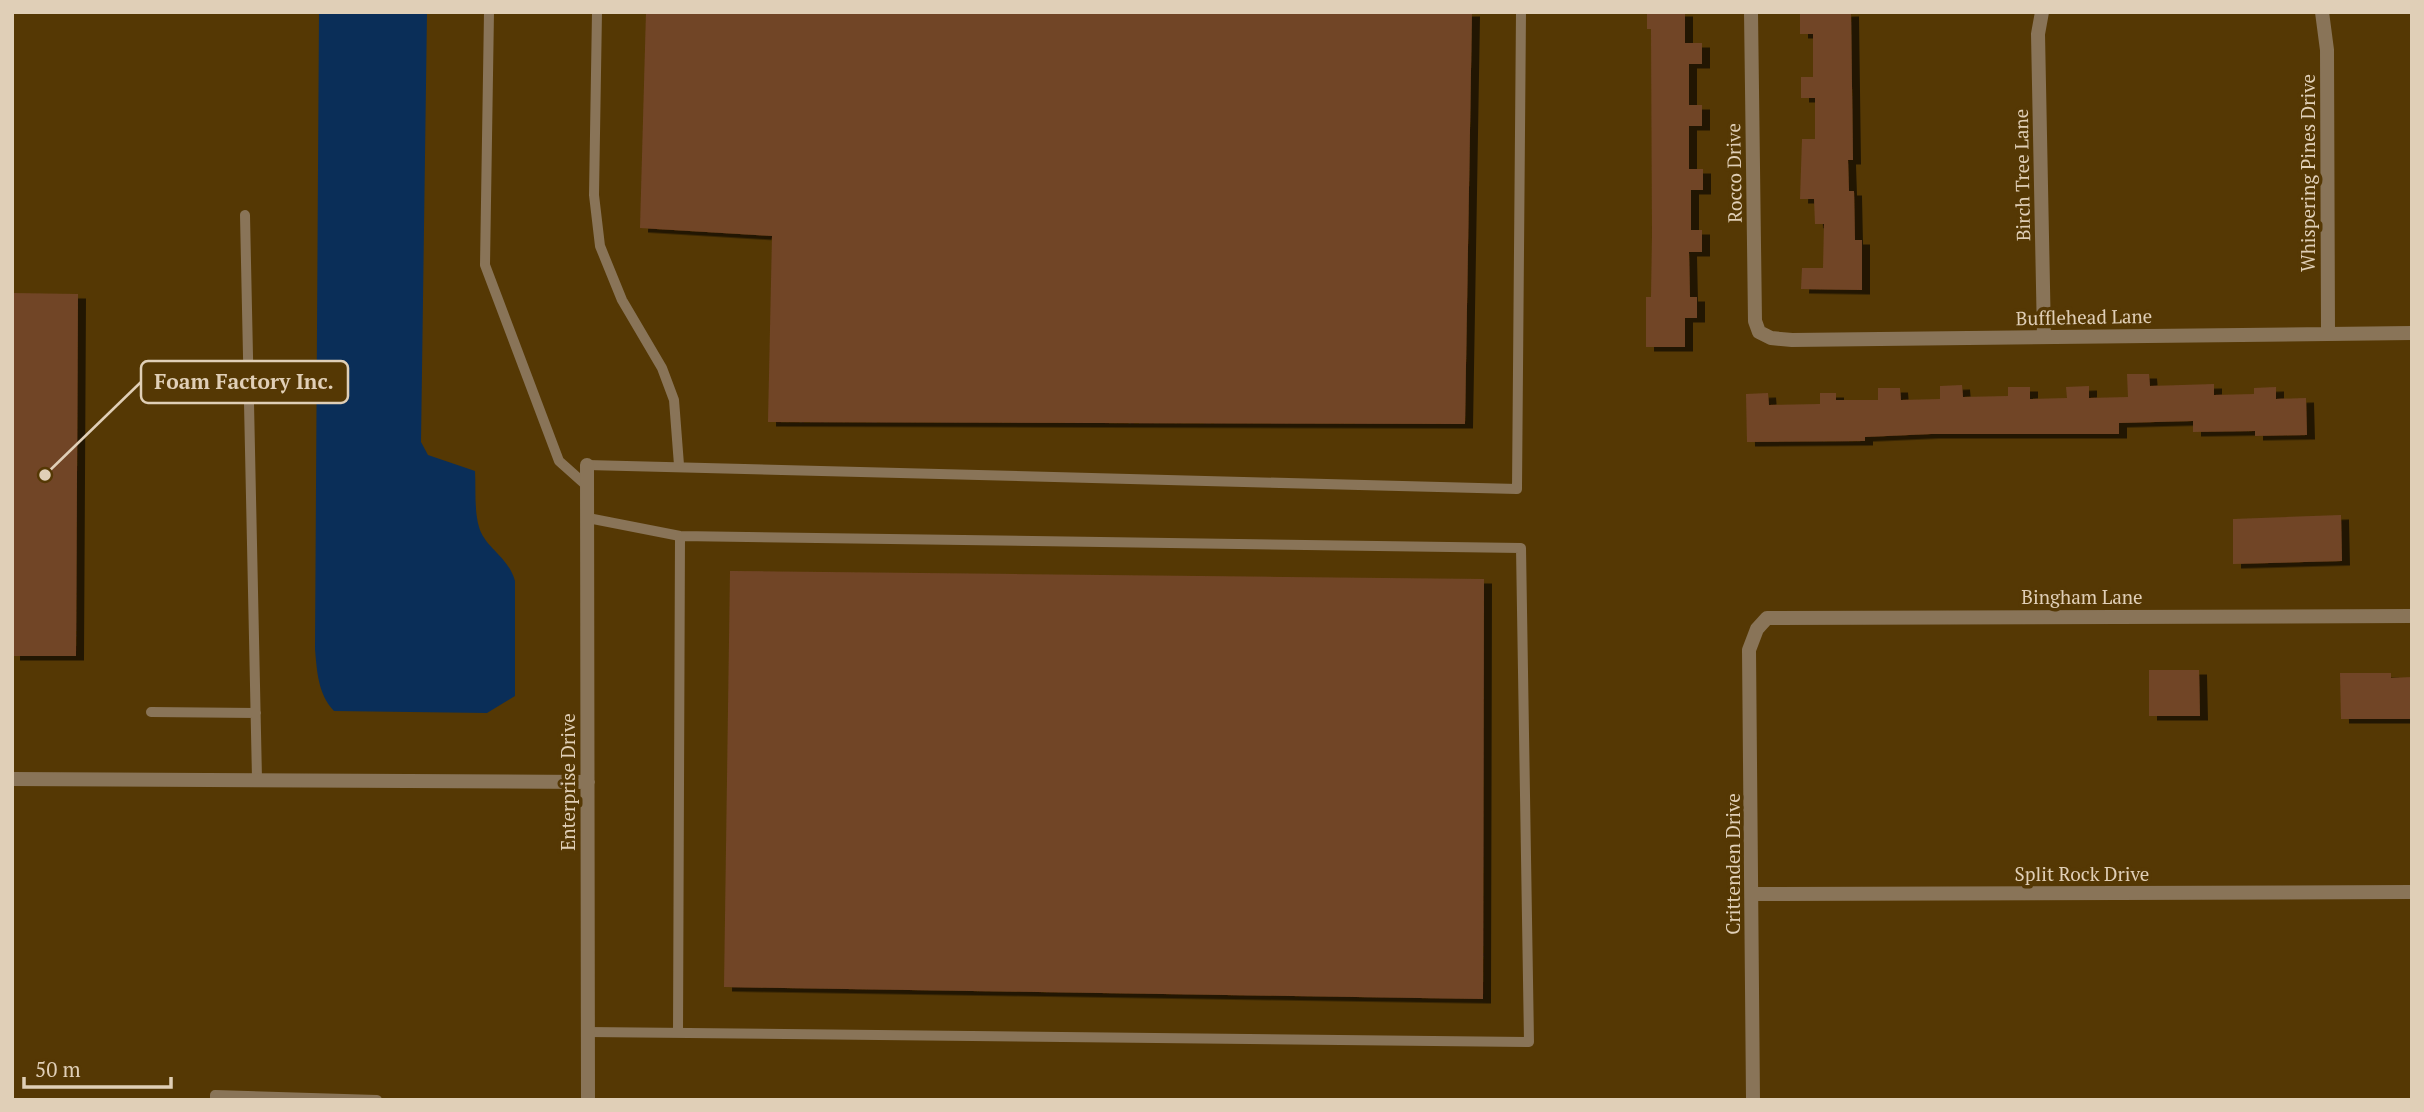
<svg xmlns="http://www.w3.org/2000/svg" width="2424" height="1112" font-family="'PT Serif',serif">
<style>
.water{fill:#0a2e58}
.building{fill:#714526;filter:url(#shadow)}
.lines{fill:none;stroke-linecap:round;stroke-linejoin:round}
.lane{stroke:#897458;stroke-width:10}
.street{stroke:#897458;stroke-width:14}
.labels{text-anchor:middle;stroke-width:7;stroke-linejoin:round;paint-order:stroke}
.street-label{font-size:19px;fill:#e0cfb7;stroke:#553804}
.leader{fill:none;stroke:#e0cfb7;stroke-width:2.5}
.callout-dot{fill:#e0cfb7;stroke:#553804;stroke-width:2.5}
.callout{fill:#553804;stroke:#e0cfb7;stroke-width:2.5}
.callout-label{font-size:21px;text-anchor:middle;font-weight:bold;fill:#e0cfb7}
</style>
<defs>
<filter id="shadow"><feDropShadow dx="8" dy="4.5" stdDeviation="0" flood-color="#0009"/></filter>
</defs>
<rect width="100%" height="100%" fill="#553804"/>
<path class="water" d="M319,12H427L421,442L428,455L475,471C476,488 474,510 479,527C485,548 508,556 515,581V696L487,713L334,711C318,694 317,672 315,649Z"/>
<path class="building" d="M646,12H1472L1465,424L768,422L772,236L640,228Z
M1647,12H1685V43H1702V64H1689V105H1702V126H1689V169H1703V190H1691V230H1702V252H1689L1690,297H1697V318H1685V347H1646V297H1651L1652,235L1651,29H1647Z
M1851,12L1853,160H1848L1849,191H1854L1855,240H1862V290L1801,289L1802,268H1823L1824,224H1815L1814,199H1800L1802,139H1815V98H1801V77H1813V34H1800V13Z
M12,293L78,294L76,656H12Z
M2127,374H2149L2150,386L2214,384V395L2254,394V388L2276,387V399L2306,398L2307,435L2255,436V431L2193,432V421L2119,423V434H1931L1865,437V441L1747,442L1746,394L1768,393L1769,405L1820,404V393H1836V400H1878V388H1900L1901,400L1940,399V386L1962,385L1963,397L2008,396V387H2030V399L2067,398L2066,387L2089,386V398L2128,397Z
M2341,515L2342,561L2233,564V519Z
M730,571L1484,579L1483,999L724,987Z
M2149,670H2199L2200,716H2149Z
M2340,673H2391V678L2412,677V719H2341Z"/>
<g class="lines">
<path class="lane" d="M489,12L485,265L559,461L587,486
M597,12L594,195L600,246L622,300L662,368L674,400L679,465
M245,215L257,779
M587,465L1517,489L1521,12
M588,518L680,536L1521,548L1529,1042L588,1032
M151,712L256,713
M678,1033L680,536
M215,1100V1095L377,1100"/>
<path class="street" d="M1751,12L1755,321L1759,332L1771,338L1792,340L2412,333
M2042,12L2038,34L2044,337
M2322,12L2327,50L2328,333
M587,465L588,1100
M12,779L588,782
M1752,894L2412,892
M1753,1100L1749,650L1757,629L1767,618L2412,616"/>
</g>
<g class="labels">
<g class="street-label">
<text transform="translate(1734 173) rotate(-91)" y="7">Rocco Drive</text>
<text transform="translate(2308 173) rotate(-90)" y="7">Whispering Pines Drive</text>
<text transform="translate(2022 175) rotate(-91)" y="7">Birch Tree Lane</text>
<text transform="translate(2084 317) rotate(-1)" y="7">Bufflehead Lane</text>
<text x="2082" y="604">Bingham Lane</text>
<text transform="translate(568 782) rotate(-90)" y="7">Enterprise Drive</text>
<text transform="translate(1733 864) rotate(-90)" y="7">Crittenden Drive</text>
<text x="2082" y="881">Split Rock Drive</text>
</g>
</g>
<path class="leader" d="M45 475L141 382"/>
<circle class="callout-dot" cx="45" cy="475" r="7"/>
<rect class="callout" x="141" y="361" width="207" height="42" rx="7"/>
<g class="callout-label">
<text x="244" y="389">Foam Factory Inc.</text>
</g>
<rect width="2424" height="1112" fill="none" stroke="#e0cfb7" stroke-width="28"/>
<path d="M24 1077v10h147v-10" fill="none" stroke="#e0cfb7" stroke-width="3.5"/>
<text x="35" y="1077" font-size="21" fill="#e0cfb7" stroke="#553804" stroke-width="5" paint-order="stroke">50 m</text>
</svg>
